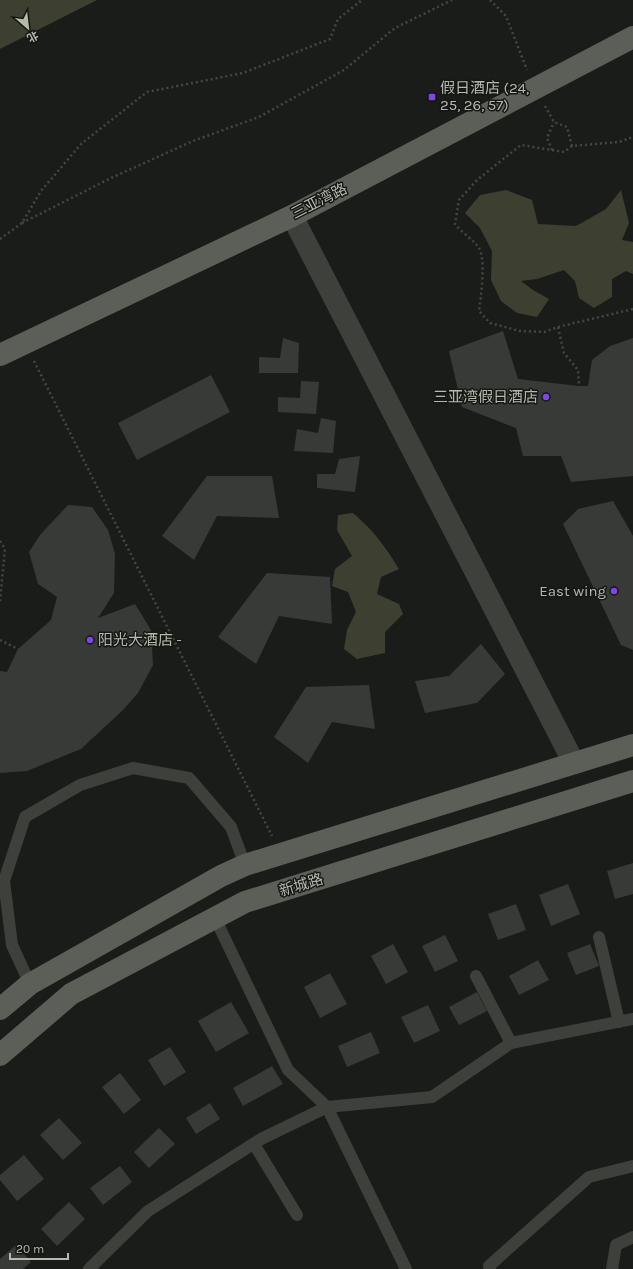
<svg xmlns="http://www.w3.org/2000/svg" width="633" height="1269" font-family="Karla,'Noto Sans SC',sans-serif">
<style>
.water{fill:#3d3f30}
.building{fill:#383a37}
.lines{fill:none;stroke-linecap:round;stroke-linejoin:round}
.path{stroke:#454741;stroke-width:2.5;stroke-dasharray:2 3;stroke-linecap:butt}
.lane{stroke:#3d403b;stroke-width:12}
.street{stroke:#3d403b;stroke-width:22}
.primary{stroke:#5b5f57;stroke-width:22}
.poi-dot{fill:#7e46e7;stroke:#151714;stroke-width:1.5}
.labels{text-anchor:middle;stroke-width:3;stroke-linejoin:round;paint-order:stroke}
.poi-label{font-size:15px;fill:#b5baad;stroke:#151714;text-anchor:start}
.street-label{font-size:15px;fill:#b5baad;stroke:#151714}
</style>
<rect width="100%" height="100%" fill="#1a1c1a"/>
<path class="water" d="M0,0H97L0,49Z
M506,190L532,200L538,224L576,226L606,209L621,190L629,223L622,240L633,242V274L626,271L612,279V297L594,308L579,298L575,281L564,270L537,279L521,281L533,290L549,299L537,317L517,313L501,301L491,280L492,251L480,228L465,213L480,195Z
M353,513C374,531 385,546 399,569L381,577L377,594L399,604L403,614L385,632V653L357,659L344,649L347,630L356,612L348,592L332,586L335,569L352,556L337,530L338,515Z"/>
<path class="building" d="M503,331L518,379L579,386H588L592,360L610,346L633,338V476L571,482L561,456H523L516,428L462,407L449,351Z
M283,338L299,343L298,373H259V357L280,358Z
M211,375L230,412L137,460L118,423Z
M301,381L319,382L316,414L278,412V397L300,398Z
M321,418L336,421L333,453L294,451L297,429L318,433Z
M360,456L355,492L317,488V474H335L339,459Z
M207,476H272L279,518L217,516L194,560L162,536Z
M613,501L633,536V650L621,645L563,524L578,509Z
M68,505L92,507L108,530L115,554L114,593L98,618L135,604L151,630L153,665L138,693L123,710L81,749L27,771L0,773V671L7,672L18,649L51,620L57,597L38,584L29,552L40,535Z
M267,573L330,577L332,624L279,616L256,664L218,637Z
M481,644L505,674L477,703L425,713L415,681L449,676Z
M369,685L375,729L332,722L308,763L274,737L306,687Z
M633,863V894L615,899L607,871Z
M568,884L580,914L551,926L539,895Z
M516,904L526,930L498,940L488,914Z
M445,935L458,961L435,972L422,946Z
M393,944L408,972L386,984L371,956Z
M590,944L599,966L576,975L567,953Z
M538,960L549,980L519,995L509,976Z
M330,973L347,1004L320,1018L304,987Z
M477,992L487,1011L459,1025L449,1007Z
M231,1002L249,1033L216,1052L198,1021Z
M428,1005L440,1031L414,1043L401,1017Z
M371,1032L380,1053L347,1067L338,1046Z
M170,1047L186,1072L164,1086L148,1060Z
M272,1066L283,1084L243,1106L233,1088Z
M120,1073L141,1100L124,1114L102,1087Z
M210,1103L220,1119L196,1134L186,1118Z
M59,1118L82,1143L63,1160L40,1135Z
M159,1128L175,1144L149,1168L134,1152Z
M24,1155L44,1179L17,1201L0,1180V1175Z
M120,1166L132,1182L103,1205L90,1188Z
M69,1202L85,1219L57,1246L41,1229Z
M16,1245L31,1262L23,1269H0V1259Z"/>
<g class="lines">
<path class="path" d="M490,0L506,16L527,70
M545,106L554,122L567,127L572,146L619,142L633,137
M572,146L564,152L521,145L477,180L459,200L455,224C461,232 476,242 479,248C486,259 481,297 479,311L490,323L520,331L544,332L558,327L564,353L578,370L579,386
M552,150L547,138L554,122
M22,223L111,178L193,141L259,117L344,70L395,28L452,0
M0,239L22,223L41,191L81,144L147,92L243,73L330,39L338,19L362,0
M558,327L633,309
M34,361L272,836
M0,541L5,549L0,601
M0,640L18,649"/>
<path class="lane" d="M215,918L288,1070L327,1107L406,1269
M599,937L619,1022
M476,976L511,1043
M30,984L12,945L4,881L25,817L80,785L133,768L189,778L231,827L245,865
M254,1144L297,1215
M89,1269L148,1211L261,1139L327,1107L432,1097L511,1043L633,1019
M490,1269L489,1266L589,1177L633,1166
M612,1269L616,1245L633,1237"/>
<path class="street" d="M292,216L574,763"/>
<path class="primary" d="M0,355L292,216L633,37
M0,1009L30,984L221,876L245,865L633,745
M0,1055L71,994L245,902L633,781"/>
</g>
<g class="poi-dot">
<rect x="428" y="93" width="8" height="8" rx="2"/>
<circle cx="546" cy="397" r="4"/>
<circle cx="614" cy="591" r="4"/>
<circle cx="90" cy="640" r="4"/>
</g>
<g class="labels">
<g class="poi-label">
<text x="440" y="93">假日酒店 (24,<tspan x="440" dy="17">25, 26, 57)</tspan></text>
<text x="538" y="402" text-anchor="end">三亚湾假日酒店</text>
<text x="606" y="596" text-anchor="end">East wing</text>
<text x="98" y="645">阳光大酒店 -</text>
</g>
<g class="street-label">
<text transform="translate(319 201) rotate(-27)" y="5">三亚湾路</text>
<text transform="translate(301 885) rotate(-17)" y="5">新城路</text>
</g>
</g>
<g transform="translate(28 28) rotate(152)" stroke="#151714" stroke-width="3" paint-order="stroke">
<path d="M0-3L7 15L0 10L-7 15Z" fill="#b5baad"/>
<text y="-6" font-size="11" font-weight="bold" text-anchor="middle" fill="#b5baad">北</text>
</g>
<path d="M10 1253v6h58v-6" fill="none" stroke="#b5baad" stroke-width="2"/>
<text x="16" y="1253" font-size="12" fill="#b5baad" stroke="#151714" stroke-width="3" paint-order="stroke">20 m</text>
</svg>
